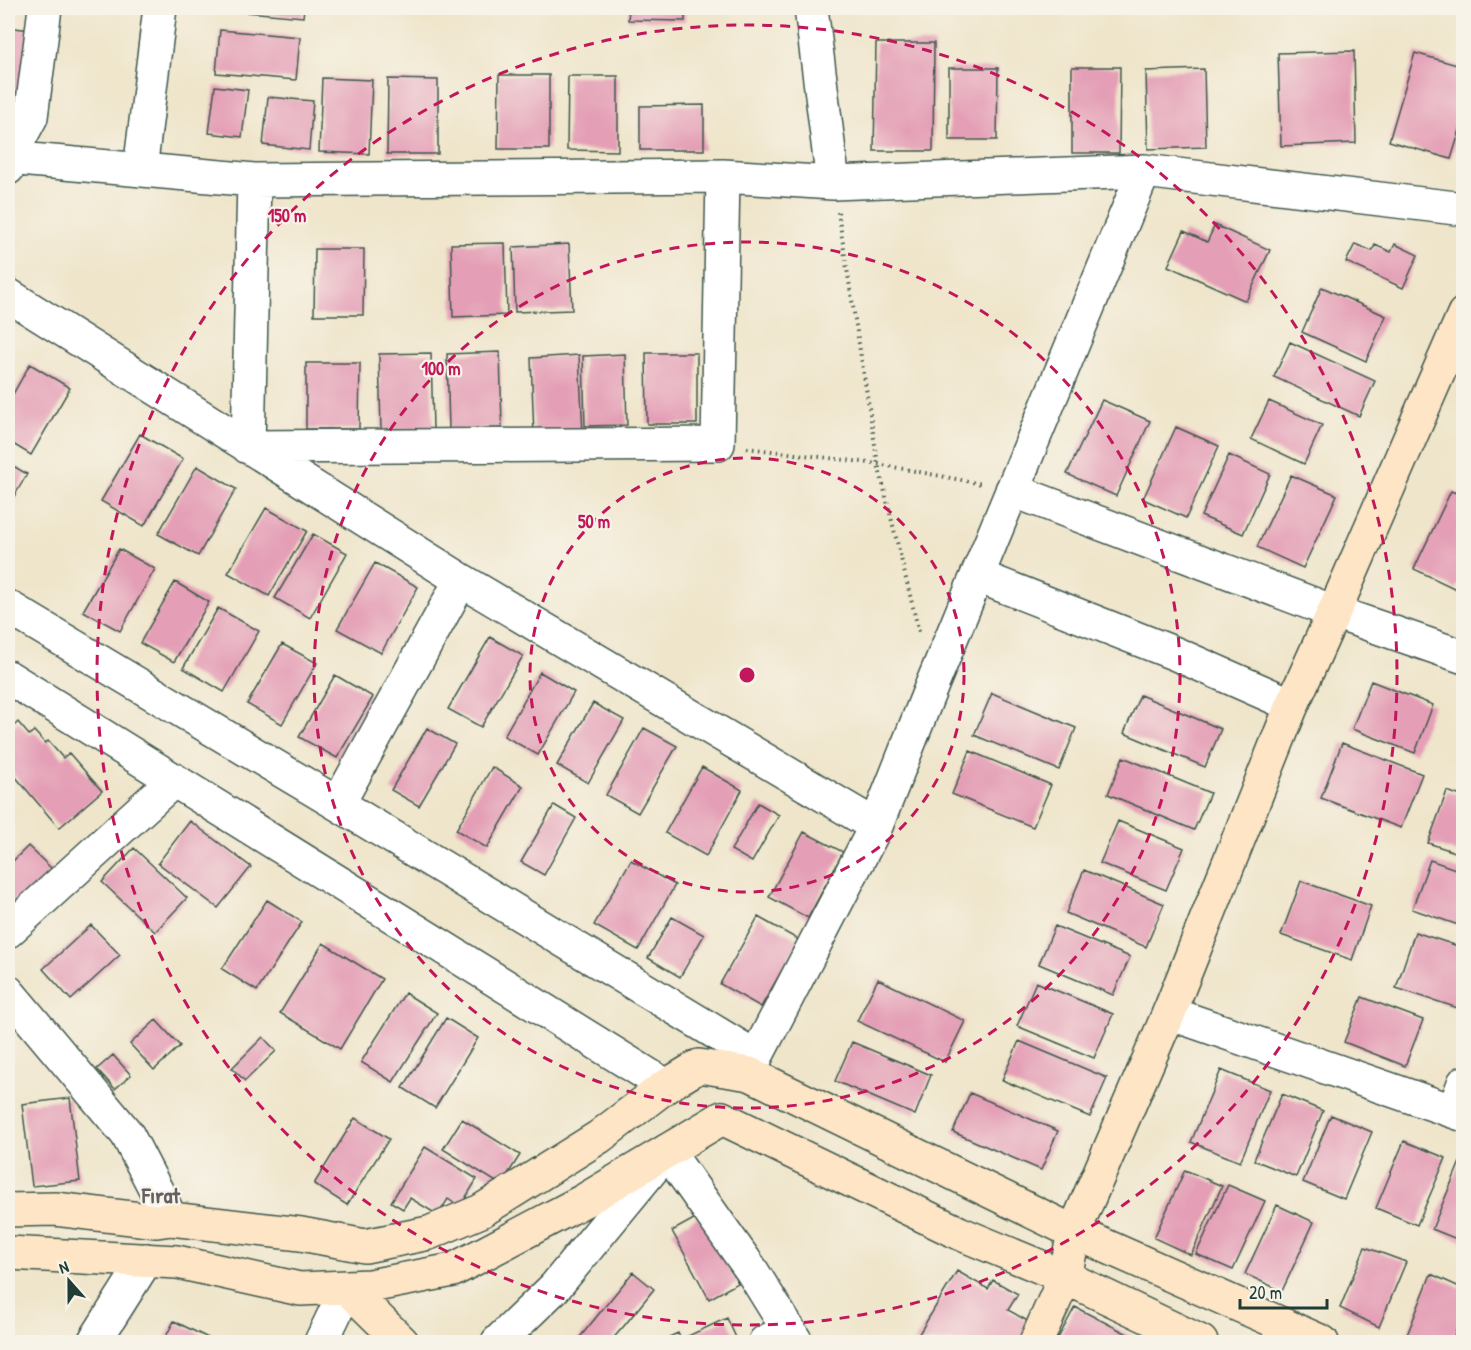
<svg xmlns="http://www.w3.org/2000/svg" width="1471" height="1350" font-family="'Patrick Hand',sans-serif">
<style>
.building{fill:#e49fb6}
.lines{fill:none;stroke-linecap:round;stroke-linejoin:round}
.street-casing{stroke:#3e564b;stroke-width:36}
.secondary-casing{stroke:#3e564b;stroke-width:36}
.path{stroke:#3e564b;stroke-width:4;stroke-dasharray:1.5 4.5;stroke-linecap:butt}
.street{stroke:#fff;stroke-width:33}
.secondary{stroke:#fde5c5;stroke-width:33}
.ring{fill:none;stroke:#c2185b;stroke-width:3;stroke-dasharray:10 8}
.labels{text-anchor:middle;stroke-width:4.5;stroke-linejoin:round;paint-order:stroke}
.district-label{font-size:22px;font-weight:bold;fill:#645f62;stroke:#f7f3e8}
.centre{fill:#c2185b;stroke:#f7f3e8;stroke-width:3}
.ring-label{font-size:18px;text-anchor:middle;font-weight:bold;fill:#c2185b;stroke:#f7f3e8;stroke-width:4.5;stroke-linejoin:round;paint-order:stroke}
</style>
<rect width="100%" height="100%" fill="#f7f3e8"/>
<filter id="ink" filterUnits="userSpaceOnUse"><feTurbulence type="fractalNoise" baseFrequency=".0167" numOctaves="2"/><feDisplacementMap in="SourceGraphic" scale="12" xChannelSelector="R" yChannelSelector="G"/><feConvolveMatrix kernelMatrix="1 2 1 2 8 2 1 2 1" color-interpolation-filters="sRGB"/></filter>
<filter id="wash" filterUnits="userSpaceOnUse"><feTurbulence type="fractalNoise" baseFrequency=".008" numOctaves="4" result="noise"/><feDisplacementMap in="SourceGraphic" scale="24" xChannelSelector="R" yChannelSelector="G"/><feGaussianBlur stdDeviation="1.35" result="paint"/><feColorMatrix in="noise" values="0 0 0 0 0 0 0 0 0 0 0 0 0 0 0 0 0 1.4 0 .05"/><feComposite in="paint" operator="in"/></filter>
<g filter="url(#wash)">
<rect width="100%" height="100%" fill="#efe5cb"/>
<g id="blocks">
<path class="building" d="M224,8H304L303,17L224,10Z
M629,8H685V21L628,20Z
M1076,8H1123V11L1076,12Z
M1145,8H1190V12L1145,11Z
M8,27L36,31L22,120L8,118Z
M220,30L300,37L296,80L216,73Z
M876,43H934L933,151H874Z
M1354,51L1356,143L1281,146L1278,53Z
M1415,53L1464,67V117L1451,159L1389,141Z
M1072,67H1120L1119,153H1072Z
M949,68H998L997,140H949Z
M1204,69L1206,147L1148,149L1146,71Z
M499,75H549V149H498Z
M568,76H618V151L567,150Z
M322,78L372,80L369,154L319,152Z
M388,79L438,80V154H387Z
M215,86L248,90L242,137L209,133Z
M268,97L313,101L309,150L263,145Z
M704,105V150H640V106Z
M1215,225L1270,250L1246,301L1168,266L1184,231L1207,242Z
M505,243L507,315L453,317L451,244Z
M569,244L572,310L515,312L513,247Z
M1355,244L1372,251L1375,245L1391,252L1395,244L1418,255L1403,288L1346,262Z
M315,249H364L363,315H314Z
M1322,287L1386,316L1366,361L1302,332Z
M1290,342L1375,381L1359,416L1274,377Z
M500,352L502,428L449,430L447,354Z
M431,353L433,429L381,431L379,354Z
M646,353H697V424H647Z
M625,354L627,425L585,426L583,356Z
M579,355L583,434L534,436L531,358Z
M306,363H360L359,429H306Z
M30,364L70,388L31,455L8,441V403Z
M1102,400L1150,421L1116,496L1067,474Z
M1269,401L1322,425L1304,464L1251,439Z
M1176,427L1219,446L1186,518L1143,499Z
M140,434L183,459L144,526L101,501Z
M1229,455L1270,474L1243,534L1201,516Z
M8,463L27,474L8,507Z
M197,466L236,489L198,556L158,534Z
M1291,475L1337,495L1303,568L1257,547Z
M1451,491L1464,496V572L1456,589L1414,569Z
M266,508L307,531L269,596L228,573Z
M313,534L347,553L310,618L275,598Z
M119,549L155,569L120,631L83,611Z
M375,563L418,587L381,653L337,629Z
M175,582L209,602L174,662L140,643Z
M218,608L259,631L224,692L183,668Z
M490,637L523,656L481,727L448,709Z
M282,644L317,663L282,724L247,704Z
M540,672L574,692L538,755L504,736Z
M335,675L373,697L337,758L299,737Z
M1371,681L1433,705L1415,753L1352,729Z
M992,693L1076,728L1059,770L974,735Z
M1140,695L1221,729L1205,767L1124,733Z
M593,703L624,720L588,783L557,765Z
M8,719L14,726L18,722L29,735L34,731L45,743L48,741L63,758L69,753L102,791L59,828L8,768Z
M427,728L455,744L419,806L391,790Z
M644,728L677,746L638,813L606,795Z
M1342,743L1422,774L1401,828L1321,798Z
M970,751L1051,785L1033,827L952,794Z
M1123,757L1210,793L1194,830L1108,794Z
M492,767L523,786L487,848L456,830Z
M702,767L742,790L706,856L665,833Z
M1447,791L1464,797V855L1428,843Z
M758,803L779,815L752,862L731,850Z
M554,805L576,818L544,875L521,862Z
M190,821L251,867L218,908L158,863Z
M1118,821L1184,848L1166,890L1100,863Z
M804,832L843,852L808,918L769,897Z
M28,846L53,870L12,911L8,906V866Z
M134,848L187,898L155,932L102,882Z
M631,860L675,885L638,950L594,925Z
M1430,860L1464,872V927L1412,909Z
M1084,870L1164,904L1146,947L1066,913Z
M1301,881L1371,906L1352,960L1281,935Z
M267,900L302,922L257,991L222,969Z
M672,917L704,935L680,977L648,958Z
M758,917L799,940L761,1007L720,984Z
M91,925L120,955L71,1000L43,969Z
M1055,926L1130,957L1113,995L1039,964Z
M1415,932L1464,948V1010L1396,988Z
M323,943L382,979L340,1049L280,1013Z
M878,979L965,1021L945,1062L857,1021Z
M1036,982L1113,1014L1094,1058L1017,1026Z
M405,993L437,1013L393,1082L361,1062Z
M1362,997L1423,1020L1405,1066L1344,1042Z
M446,1018L478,1038L435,1108L403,1088Z
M156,1020L180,1046L154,1070L130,1044Z
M263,1037L276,1051L245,1081L232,1068Z
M1019,1041L1107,1078L1090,1117L1002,1080Z
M852,1042L931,1075L915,1115L835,1081Z
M113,1055L131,1075L115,1089L97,1069Z
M1221,1070L1270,1090L1240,1162L1191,1142Z
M970,1093L1058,1131L1041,1170L953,1132Z
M1282,1094L1323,1111L1296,1177L1254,1160Z
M70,1098L80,1181L32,1186L22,1104Z
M1331,1115L1372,1132L1344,1199L1303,1182Z
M355,1118L389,1139L347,1205L314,1184Z
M462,1119L520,1155L501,1185L443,1149Z
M1404,1141L1446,1158L1417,1225L1376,1208Z
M425,1147L477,1179L460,1207L448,1199L438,1215L410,1198L403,1209L391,1202Z
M1460,1162L1464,1164V1242L1432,1229Z
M1185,1170L1222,1186L1191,1255L1154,1238Z
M1228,1185L1265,1201L1233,1270L1196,1254Z
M1277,1205L1314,1222L1282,1291L1245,1274Z
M701,1215L738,1283L709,1299L672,1231Z
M1365,1247L1406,1262L1379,1327L1340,1308Z
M957,1271L988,1289L993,1280L1018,1294L1008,1310L1035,1325L1024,1342H914Z
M633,1272L654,1289L624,1326L610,1342H576Z
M1431,1274L1464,1289V1312L1451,1342H1412L1405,1340Z
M1075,1307L1143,1342H1056Z
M727,1318L738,1342H692L688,1336Z
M174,1321L216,1342H163Z
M678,1333L682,1342H658Z"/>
</g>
</g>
<g filter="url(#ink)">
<use href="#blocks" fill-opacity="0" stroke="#3e564b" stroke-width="1.5"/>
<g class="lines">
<g class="street-casing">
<path id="street" d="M811,8L833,183
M8,158L254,180L723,176L833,183L1144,171L1464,209
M8,168L9,158L31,117L45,8
M140,170L160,8
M254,180L248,447L718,444L723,176
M8,295L461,580L876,826
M1012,490L1334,612L1464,657
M978,576L1176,654L1292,705
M8,607L338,804L756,1057L750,1074
M8,677L666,1086
M338,804L461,580
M8,931L174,780
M8,992L127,1134L171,1219
M1169,1013L1464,1115
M756,1057L876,826L932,685L1144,171
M1454,1111L1464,1083
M94,1342L146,1260
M321,1342L347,1288
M498,1342L555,1287L667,1151L752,1271L796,1342
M765,1342L789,1330"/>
</g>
<g class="secondary-casing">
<path id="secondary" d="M8,1210L55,1209L157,1221L171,1219L301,1234L365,1246L429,1233L481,1211L599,1137L666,1086L699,1066L750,1074L1074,1232L1322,1342
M8,1253L177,1262L300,1289L370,1286L453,1270L585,1200L722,1118L959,1233L1065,1277L1201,1342
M347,1288L402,1342
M1036,1342L1065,1277L1074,1232L1169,1013L1292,705L1334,612L1464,314"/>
</g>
<path class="path" d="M838,212L878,464L919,632
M747,448L878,464L982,484"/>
<use href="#street" class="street"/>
<use href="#secondary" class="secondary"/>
</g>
</g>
<g class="ring">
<circle cx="747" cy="675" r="217"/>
<circle cx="747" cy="675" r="433"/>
<circle cx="747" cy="675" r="650"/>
</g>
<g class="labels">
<g class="district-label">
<text x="161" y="1203">Fırat</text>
</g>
</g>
<circle cx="747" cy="675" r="9" class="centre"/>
<g class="ring-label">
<text x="287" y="222">150 m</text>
<text x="441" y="375">100 m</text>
<text x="594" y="528">50 m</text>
</g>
<rect width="1471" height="1350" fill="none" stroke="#f7f3e8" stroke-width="30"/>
<g transform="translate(69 1281) rotate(339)" stroke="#f7f3e8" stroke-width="4.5" paint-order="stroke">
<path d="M0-4.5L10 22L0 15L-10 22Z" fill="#1f3d34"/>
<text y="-9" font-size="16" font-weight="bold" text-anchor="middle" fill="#1f3d34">N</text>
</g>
<path d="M1240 1299v9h87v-9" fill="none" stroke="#1f3d34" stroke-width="3"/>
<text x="1249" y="1299" font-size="18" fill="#1f3d34" stroke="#f7f3e8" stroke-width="4.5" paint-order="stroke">20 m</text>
</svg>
